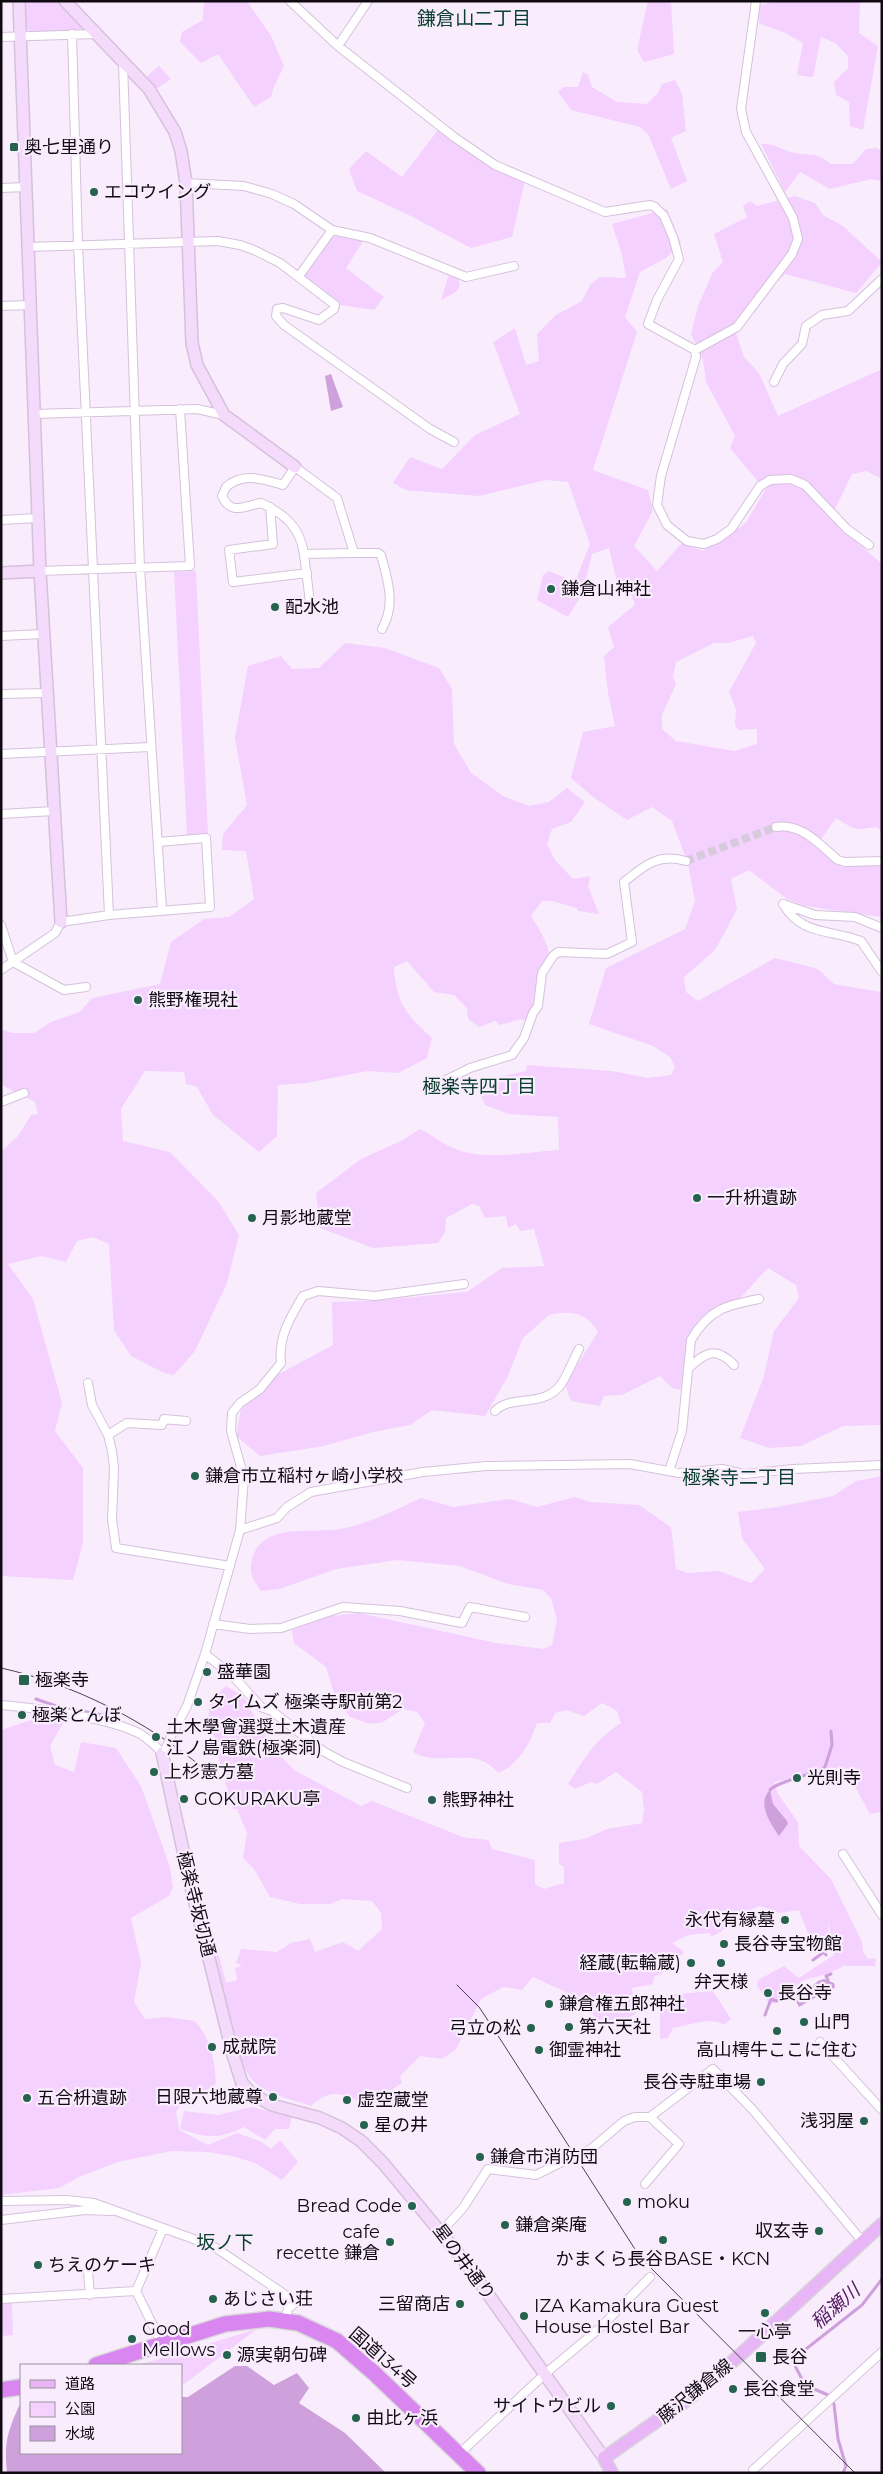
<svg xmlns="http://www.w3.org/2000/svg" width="883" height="2474" font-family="Montserrat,'Noto Sans JP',sans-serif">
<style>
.green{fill:#f4d1fe;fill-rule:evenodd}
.water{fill:#cea0dc}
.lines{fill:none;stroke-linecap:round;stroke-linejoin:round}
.stream{stroke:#cea0dc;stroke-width:3}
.street-tunnel{stroke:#d6cbda;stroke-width:8;stroke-dasharray:8 4;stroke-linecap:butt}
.street-casing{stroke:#d5c1db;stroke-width:10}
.secondary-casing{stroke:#d5c1db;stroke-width:14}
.primary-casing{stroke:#d9d8d9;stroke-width:15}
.highway-casing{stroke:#d9d8d9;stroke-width:18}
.street{stroke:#fff;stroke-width:8}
.secondary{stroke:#f4dbfb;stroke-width:11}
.primary{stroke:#e8b6f7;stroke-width:12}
.highway{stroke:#d986f1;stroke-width:15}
.tram{stroke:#4a424d;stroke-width:1}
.street-bridge-casing{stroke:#d5c1db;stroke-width:10;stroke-linecap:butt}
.street-bridge{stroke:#fff;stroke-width:8}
.poi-dot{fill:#25634e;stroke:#f9edfd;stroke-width:2}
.labels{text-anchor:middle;stroke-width:4.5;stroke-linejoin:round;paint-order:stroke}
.poi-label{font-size:18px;fill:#110a13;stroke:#f9edfd;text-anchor:start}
.street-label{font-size:18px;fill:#110a13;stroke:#f9edfd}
.neighbourhood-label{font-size:19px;fill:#0a3e2f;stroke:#f9edfd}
.water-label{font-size:19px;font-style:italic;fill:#521a61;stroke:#f9edfd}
</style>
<rect width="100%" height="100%" fill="#f9edfd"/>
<path class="green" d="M25,1H56L81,27V30L30,32L26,27Z
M204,1H247L271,36L284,66L273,89L271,97L254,107L218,54L201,63L180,42L182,32L203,20Z
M648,1H671L674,54L644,62L637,50Z
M776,1H860L859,33L878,46L863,130L850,126L849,102L836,95L834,82L848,68V56L835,43L821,37L813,77L797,75L803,43L785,33L759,23L760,5Z
M159,66L171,79L156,89L148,80V75Z
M583,72L588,75L592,87L617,102L647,104L658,93L662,84L675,80L682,94L686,131L671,138L687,181L671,189L648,134L640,127L571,110L558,92L564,87H578Z
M438,130L495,168L525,180L512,237L471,248L407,214L357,191L349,169L366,151L402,177Z
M761,144C778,144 777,148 791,152C810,158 813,149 831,164H853L866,149L877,148L882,151V181L871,179L830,189L800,172L785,192Z
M795,196L815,203L823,215L843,226L882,262L856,293L785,274L733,324L744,357L759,373L778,416L882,369V479L866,471L852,474L830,519L882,564V831L876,827C853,830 857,831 836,818L817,845L842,867L882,864V917L805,906L787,899L749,870L731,879L737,909L724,934L714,951L684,977L686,992L698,1001L775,958L818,969L834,984L881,992L882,1425L843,1426L801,1446L769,1448L740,1438L763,1379L774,1331L799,1298L796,1285L768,1268L730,1309L708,1315L687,1337L681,1390L672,1388L660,1376L622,1395L604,1396L600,1406L571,1401L565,1384L598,1332C587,1312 570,1310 549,1315L523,1338L507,1378L485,1416L432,1410L410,1425L373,1432L324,1446L260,1456L236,1436L241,1410L277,1375L333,1345L332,1302L370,1301L467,1292L502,1268L544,1266L534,1229L520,1231L516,1224L508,1228L506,1216L485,1218L479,1206L472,1204L446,1218L445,1232L438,1243L373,1248L320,1228L316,1193L361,1159L403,1140L420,1129C431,1134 440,1142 451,1147C479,1162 528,1152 559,1150L558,1117L509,1114L485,1105L478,1089L490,1079L526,1071L527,1065L612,1071L648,1078L671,1075L675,1067L670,1057L653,1046L589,1024L606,968L685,929L695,901L688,864L672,821L652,807L627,820L593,797L571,778L583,732L615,726L608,693L604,656L614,647L608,627L635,605L627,583L616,578L609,548L592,554L582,594L568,617L537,600L543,575L549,571L575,582L590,544L568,482L546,480L479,496L406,490L393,483L410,457L442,469L475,435L520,414L493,342L515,328L526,365L539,361L537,334L556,315L582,301L590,285L599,277L626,278L622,255L612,224L667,209L681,243L666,258L640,272L625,317L637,332L593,470L648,490L653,511L634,546L657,571L682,543L703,551L746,523L765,490L730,448L735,436L706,382L703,360L691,334L698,306L713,272L723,262L714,234L747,217L743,206L750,201L757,206ZM753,636L756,643L729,692L736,709L735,724L738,730L757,729V744L735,751L676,741L662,729V715L676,684L673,677L676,662L714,643H728Z
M335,236L363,241L346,268L384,297L374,310L340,305L304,277V274L330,238Z
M449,274L458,278L460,286L456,292L441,300Z
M196,571L208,834L187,836L174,572Z
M345,643L385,648L439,668L452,689L454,744L471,773L503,796L529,806L549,802L567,788L585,802L571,822L552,829L547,844L555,860L573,879L590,876L588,886L599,914L578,911L577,908L552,901H542L531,916C538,928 550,944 549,959C548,975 534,1006 527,1022L521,1019L500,1025L495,1021L479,1027L468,1019L467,1008L454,995L434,992L407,961L394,967C396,1003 406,1014 432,1038L427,1058L398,1073L368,1071L306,1083L278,1085L277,1136L259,1152L213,1115L197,1087L186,1084L184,1072L145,1071L121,1109L123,1141L170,1152L218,1201L239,1235L227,1283L195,1351L174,1375L164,1373L131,1356L114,1330L109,1244L93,1237L77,1241L66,1262L42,1256L8,1264L33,1299L62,1403L55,1431L83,1468V1543L73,1580L1,1576V1152L18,1136L31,1115L38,1114L35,1102L4,1086L1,1078V1029L12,1033H34L51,1022L80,1012L92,998L160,984L171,942L204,919L229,917L254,899L246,851L222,850L223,834L247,805L235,738L248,666L281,656L292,669L319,668Z
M882,1476V1812L870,1814L847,1772L840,1767L774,1782L778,1794L798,1822L799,1846L831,1879L862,1942L863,1952L868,1959L876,1958L875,1966H844L827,1974L804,1980L770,2005L757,1986L758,1980L784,1966L799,1978L834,1955L828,1920L829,1937L810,1939L799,1910L780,1913L760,1906L734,1916L722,1931L711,1937L710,1933L688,1935L672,1943L684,1952L668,1970L654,1977L653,1984L632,1988L636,2014L608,2028L570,1994L533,1977L522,1990L503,1987L481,1999L456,2049L442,2059L420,2056L400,2076L402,2083L368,2105C343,2095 333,2086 311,2106C294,2100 272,2096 258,2085C232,2066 223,1995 217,1965L216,1957L218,1952L226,1983L237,1980L235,1968L242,1966L236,1963L241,1949L277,1952L291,1943L310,1939L315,1952L343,1942L358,1951L382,1929L381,1913L372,1901L343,1899L330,1904H300L270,1897L254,1869L243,1858L247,1833L237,1809H233L219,1760L216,1741L208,1721L210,1700L226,1686L243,1696L272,1747L294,1770L361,1806L372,1801L463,1837L488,1840L492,1849L535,1860V1884L544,1889L564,1883V1867L559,1864V1843L584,1839L607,1829L642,1823L644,1810L642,1792L616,1772L597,1784L591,1782L575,1789L568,1784C585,1758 594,1740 621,1723L617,1711L602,1703L584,1716L566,1710L555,1713L550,1723H537C530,1744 519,1764 498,1773C473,1743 441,1769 413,1752L425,1723L417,1712L403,1709L383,1722L370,1724L350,1717L336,1699L326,1667L294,1643L292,1630L331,1616L359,1613L496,1643L544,1649L552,1645L557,1620L551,1598L543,1590L508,1584L460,1566L397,1560L336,1569L280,1589L261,1591C252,1578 248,1571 253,1556C266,1521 314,1535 346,1528C373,1521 396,1510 421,1498L453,1507L510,1499L537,1507L575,1497L591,1502L639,1505L671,1527L676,1569L688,1573L719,1571L751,1583L765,1569L742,1538L738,1512L777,1507L833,1496L856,1481Z
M40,1717L64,1721L50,1746L55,1765L74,1772L81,1742L116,1748L141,1786L170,1867L173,1888L169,1896L131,1918L141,1963L134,2002L145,2019L167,2017L195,2021C211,2039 215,2061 216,2084L207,2090L187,2094L176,2112L179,2130L208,2145L237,2133L262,2142L271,2149L280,2140L298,2162L282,2180L255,2163L236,2157L208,2152L172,2151L118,2162L79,2177L59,2188L1,2195V1730Z
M713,1991L731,2019L724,2025C712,2016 687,2026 673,2028L668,2038L660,2039V2003L668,1995Z
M251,2107L292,2117L289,2129H275L265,2140L244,2127C216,2140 208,2138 180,2129L184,2111L218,2115Z
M1,2303H12L13,2335L1,2336Z
M257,2329L183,2385L181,2365H139Z"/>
<path class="water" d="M331,374L343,407L331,411L325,376Z
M770,1790L773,1804L787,1821L788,1824L779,1836C771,1824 756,1803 770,1790Z
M824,1979L834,1983L835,1987L831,1991L823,1993L799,2007L795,1999L797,1991L802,1987L808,1990L818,1981Z
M235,2366H247L274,2385L297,2373L309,2388L299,2403L345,2433L386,2473H7C4,2443 7,2433 19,2406H21V2453H181V2397H188Z"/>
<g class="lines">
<path class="stream" d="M36,1699L56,1706
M70,1709L103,1715
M770,1790C777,1781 811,1776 825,1767L832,1745L831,1731
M813,1960L824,1952L826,1955
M828,1980L826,1976L831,1974
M765,2015L771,1999L776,2001L780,2000L781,1996
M843,2473L846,2466L838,2439L834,2404L828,2395L805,2385L792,2360L862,2305L882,2279"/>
<path class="street-tunnel" d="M686,861L776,827"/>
<g class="street-casing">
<path id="street" d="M290,1L338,46L454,137L495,165L605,212L650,205L655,207L664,216L673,237L679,259L657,300L648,324L695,350
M72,34L78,245L109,915
M1,37L96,34
M338,46L368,1
M123,63L140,568L162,910
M186,183L244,186L272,194L294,204L332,230L370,238L466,277L514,266
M1,188L26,187
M28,247L218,241L240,245L254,250L280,263L335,305L334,309L319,320L283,308L277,309L276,316L284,325L430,429L454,442
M299,276L332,230
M1,306L30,305
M695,350L696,357L661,476L657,505L667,525L687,541L704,544L717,539L731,529L760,486L770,480L791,479L805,485L847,529L869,545
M695,350L737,327L792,254L798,239L793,218L746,132L741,109L756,1
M774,382L783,364L802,344L806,326L822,315L848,311L882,279
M34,414L197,409L224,415
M270,507L273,544L229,550L233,582L307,573
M1,520L38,518
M304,554C300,527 285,514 261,503C244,506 231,516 222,496L226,487C243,472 263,479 283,485L295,467L337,498L354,553H378L381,555C388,581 396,604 382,629
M40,571L190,566L180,409
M311,610L304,554L354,553
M1,636L43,634
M1,694L47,693
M1,754L150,747
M1,814L54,811
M776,827C802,823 820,845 838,860L845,862L882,861
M783,904C802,936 830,929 861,941L882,972
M783,904L815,915L855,917L882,928
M1,925L13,962L64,990L86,987
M1,970L55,933L61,922L109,915L210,907L206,838L158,842
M444,1081L470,1068L512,1055L524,1038L533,1013L538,1006L542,973L553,956L558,952L607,954L632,942L624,882C645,865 658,853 686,861
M1,1102L24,1093
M688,1369C705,1352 716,1346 734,1365
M88,1383L92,1405L108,1435L112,1451L114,1468L112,1519L116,1548L230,1566
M495,1411C512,1394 540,1408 559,1387C566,1379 573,1360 579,1349
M108,1435L127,1423L162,1425L164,1419L186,1421
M669,1471L682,1431L691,1340C709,1309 727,1305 759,1299
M240,1530L277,1518L287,1507L311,1492L423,1472L486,1466L630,1464L679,1473L722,1469L744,1474L793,1469L882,1465
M213,1624L250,1629L281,1628L343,1607L400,1611L462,1623L470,1607L525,1617
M205,1654L233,1676L261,1707L272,1711L323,1751L343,1762L407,1788
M1,1705C36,1708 113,1718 142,1735C149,1740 156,1746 162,1753L164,1750
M172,1734L187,1706L205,1654L240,1530L244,1478L231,1431L232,1413L240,1403L260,1389L281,1363C278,1337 290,1318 303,1296L318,1291L375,1296L464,1284
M843,1854L882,1915
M820,2042L882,2110
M579,2154L591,2149L624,2121L635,2117H650L713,2069L753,2110L862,2241
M645,2184L679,2144L650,2117
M1,2201L67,2200L94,2203L213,2246L296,2302L288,2309L285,2322
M1,2220L85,2210L111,2211
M442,2231L463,2208L488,2169L536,2175L570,2158
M88,2272L90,2295
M136,2291L163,2229
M136,2291L162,2344
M1,2299L136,2291
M459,2454L546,2373L601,2327L650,2277
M753,2470L882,2352"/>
</g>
<g class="secondary-casing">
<path id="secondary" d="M19,1L40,571L61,922
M65,1L149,89L175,132L181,151L186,183L192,343L197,365L224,415L295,467
M1,573L40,571
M162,1753L191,1887L233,2055L242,2083L252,2094L272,2105L320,2118L342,2128L361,2141L383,2163L466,2263L604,2458"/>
</g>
<g class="primary-casing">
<path id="primary" d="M612,2473L604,2458L688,2399L739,2356L882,2224"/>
</g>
<g class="highway-casing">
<path id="highway" d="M96,2365L225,2324L269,2319L298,2323L337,2341L374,2373L478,2473
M1,2390L21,2387"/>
</g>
<use href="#street" class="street"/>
<use href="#secondary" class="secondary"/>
<use href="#primary" class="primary"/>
<use href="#highway" class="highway"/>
<path class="tram" d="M1,1668C74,1684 146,1721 203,1768
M457,1985L479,2007L495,2031L640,2257L855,2473"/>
<g class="street-bridge-casing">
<path id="street-bridge" d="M166,1748L172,1734"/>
</g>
<use href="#street-bridge" class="street-bridge"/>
</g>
<g class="poi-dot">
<rect x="9" y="142" width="10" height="10" rx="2.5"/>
<circle cx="94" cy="192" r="5"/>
<circle cx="551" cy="589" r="5"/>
<circle cx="275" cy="607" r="5"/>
<circle cx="138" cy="1000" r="5"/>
<circle cx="697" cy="1198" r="5"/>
<circle cx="252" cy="1218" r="5"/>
<circle cx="195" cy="1476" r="5"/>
<circle cx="207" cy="1672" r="5"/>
<rect x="18" y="1674" width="12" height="12" rx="2.5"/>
<circle cx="198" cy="1702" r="5"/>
<circle cx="22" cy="1715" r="5"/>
<circle cx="156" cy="1737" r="5"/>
<circle cx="154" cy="1772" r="5"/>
<circle cx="797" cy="1778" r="5"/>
<circle cx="184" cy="1799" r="5"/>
<circle cx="432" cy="1800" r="5"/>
<circle cx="785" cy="1920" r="5"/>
<circle cx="724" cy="1944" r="5"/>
<circle cx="691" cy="1963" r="5"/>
<circle cx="721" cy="1963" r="5"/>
<circle cx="768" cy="1993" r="5"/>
<circle cx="549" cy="2004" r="5"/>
<circle cx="804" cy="2022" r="5"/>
<circle cx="569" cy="2027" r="5"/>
<circle cx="531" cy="2028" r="5"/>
<circle cx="777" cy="2031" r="5"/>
<circle cx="212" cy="2047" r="5"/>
<circle cx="539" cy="2050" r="5"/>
<circle cx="761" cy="2082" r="5"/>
<circle cx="273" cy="2097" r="5"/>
<circle cx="27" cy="2098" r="5"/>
<circle cx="347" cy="2100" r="5"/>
<circle cx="864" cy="2121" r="5"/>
<circle cx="364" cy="2125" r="5"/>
<circle cx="480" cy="2157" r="5"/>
<circle cx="627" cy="2202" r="5"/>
<circle cx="412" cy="2206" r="5"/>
<circle cx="505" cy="2225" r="5"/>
<circle cx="819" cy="2231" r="5"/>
<circle cx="663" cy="2240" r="5"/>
<circle cx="390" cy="2242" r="5"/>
<circle cx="38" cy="2265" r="5"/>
<circle cx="213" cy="2299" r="5"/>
<circle cx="460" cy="2304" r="5"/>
<circle cx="765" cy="2313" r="5"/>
<circle cx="524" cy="2316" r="5"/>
<circle cx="132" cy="2339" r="5"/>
<circle cx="227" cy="2355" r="5"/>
<rect x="755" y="2351" width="12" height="12" rx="2.5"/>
<circle cx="733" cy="2389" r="5"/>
<circle cx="611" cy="2406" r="5"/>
<circle cx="356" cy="2418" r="5"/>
</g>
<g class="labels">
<g class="poi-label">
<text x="24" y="153">奥七里通り</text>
<text x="104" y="198">エコウイング</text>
<text x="561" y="595">鎌倉山神社</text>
<text x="285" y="613">配水池</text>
<text x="148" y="1006">熊野権現社</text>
<text x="707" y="1204">一升枡遺跡</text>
<text x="262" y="1224">月影地蔵堂</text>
<text x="205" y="1482">鎌倉市立稲村ヶ崎小学校</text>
<text x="217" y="1678">盛華園</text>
<text x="35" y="1686">極楽寺</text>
<text x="208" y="1708">タイムズ 極楽寺駅前第2</text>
<text x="32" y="1721">極楽とんぼ</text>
<text x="166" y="1733">土木學會選奨土木遺産<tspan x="166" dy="21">江ノ島電鉄(極楽洞)</tspan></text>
<text x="164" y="1778">上杉憲方墓</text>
<text x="807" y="1784">光則寺</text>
<text x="194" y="1805">GOKURAKU亭</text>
<text x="442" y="1806">熊野神社</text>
<text x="775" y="1926" text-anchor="end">永代有縁墓</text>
<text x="734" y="1950">長谷寺宝物館</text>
<text x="681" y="1969" text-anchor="end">経蔵(転輪蔵)</text>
<text x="721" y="1988" text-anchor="middle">弁天様</text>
<text x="778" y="1999">長谷寺</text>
<text x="559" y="2010">鎌倉権五郎神社</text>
<text x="814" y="2028">山門</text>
<text x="579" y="2033">第六天社</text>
<text x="521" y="2034" text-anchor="end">弓立の松</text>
<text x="222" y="2053">成就院</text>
<text x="549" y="2056">御霊神社</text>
<text x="777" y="2056" text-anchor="middle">高山樗牛ここに住む</text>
<text x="751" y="2088" text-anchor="end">長谷寺駐車場</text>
<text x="263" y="2103" text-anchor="end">日限六地蔵尊</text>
<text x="37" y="2104">五合枡遺跡</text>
<text x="357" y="2106">虚空蔵堂</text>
<text x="854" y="2127" text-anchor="end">浅羽屋</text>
<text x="374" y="2131">星の井</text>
<text x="490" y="2163">鎌倉市消防団</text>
<text x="637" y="2208">moku</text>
<text x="402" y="2212" text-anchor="end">Bread Code</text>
<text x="515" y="2231">鎌倉楽庵</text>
<text x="809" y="2237" text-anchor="end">収玄寺</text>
<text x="380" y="2238" text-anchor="end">cafe<tspan x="380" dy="21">recette 鎌倉</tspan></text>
<text x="663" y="2265" text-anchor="middle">かまくら長谷BASE・KCN</text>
<text x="48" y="2271">ちえのケーキ</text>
<text x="223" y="2305">あじさい荘</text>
<text x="450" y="2310" text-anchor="end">三留商店</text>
<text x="534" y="2312">IZA Kamakura Guest<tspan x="534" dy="21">House Hostel Bar</tspan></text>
<text x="142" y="2335">Good<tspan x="142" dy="21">Mellows</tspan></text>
<text x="765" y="2338" text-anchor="middle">一心亭</text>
<text x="237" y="2361">源実朝句碑</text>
<text x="772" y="2363">長谷</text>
<text x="743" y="2395">長谷食堂</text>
<text x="601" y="2412" text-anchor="end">サイトウビル</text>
<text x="366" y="2424">由比ヶ浜</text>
</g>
<g class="street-label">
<text transform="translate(196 1904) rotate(76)" y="6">極楽寺坂切通</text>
<text transform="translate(464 2262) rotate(53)" y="6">星の井通り</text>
<text transform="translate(383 2358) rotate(41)" y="6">国道134号</text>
<text transform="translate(695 2391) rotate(-39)" y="6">藤沢鎌倉線</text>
</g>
<g class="neighbourhood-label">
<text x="474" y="25">鎌倉山二丁目</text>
<text x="479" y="1093">極楽寺四丁目</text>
<text x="739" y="1484">極楽寺二丁目</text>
<text x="225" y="2249">坂ノ下</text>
</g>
<g class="water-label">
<text transform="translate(835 2306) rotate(-41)" y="7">稲瀬川</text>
</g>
</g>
<rect width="883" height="2474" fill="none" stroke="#110a13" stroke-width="5"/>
<rect x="20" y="2364" width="162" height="90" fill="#f9edfd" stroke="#9c929f"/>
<rect x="30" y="2380" width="25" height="8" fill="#e8b6f7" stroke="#9c929f"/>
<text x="65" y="2389" font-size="15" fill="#110a13">道路</text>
<rect x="30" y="2402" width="25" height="15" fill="#f4d1fe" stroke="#9c929f"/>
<text x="65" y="2414" font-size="15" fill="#110a13">公園</text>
<rect x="30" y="2426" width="25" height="15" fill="#cea0dc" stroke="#9c929f"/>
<text x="65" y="2439" font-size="15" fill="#110a13">水域</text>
</svg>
